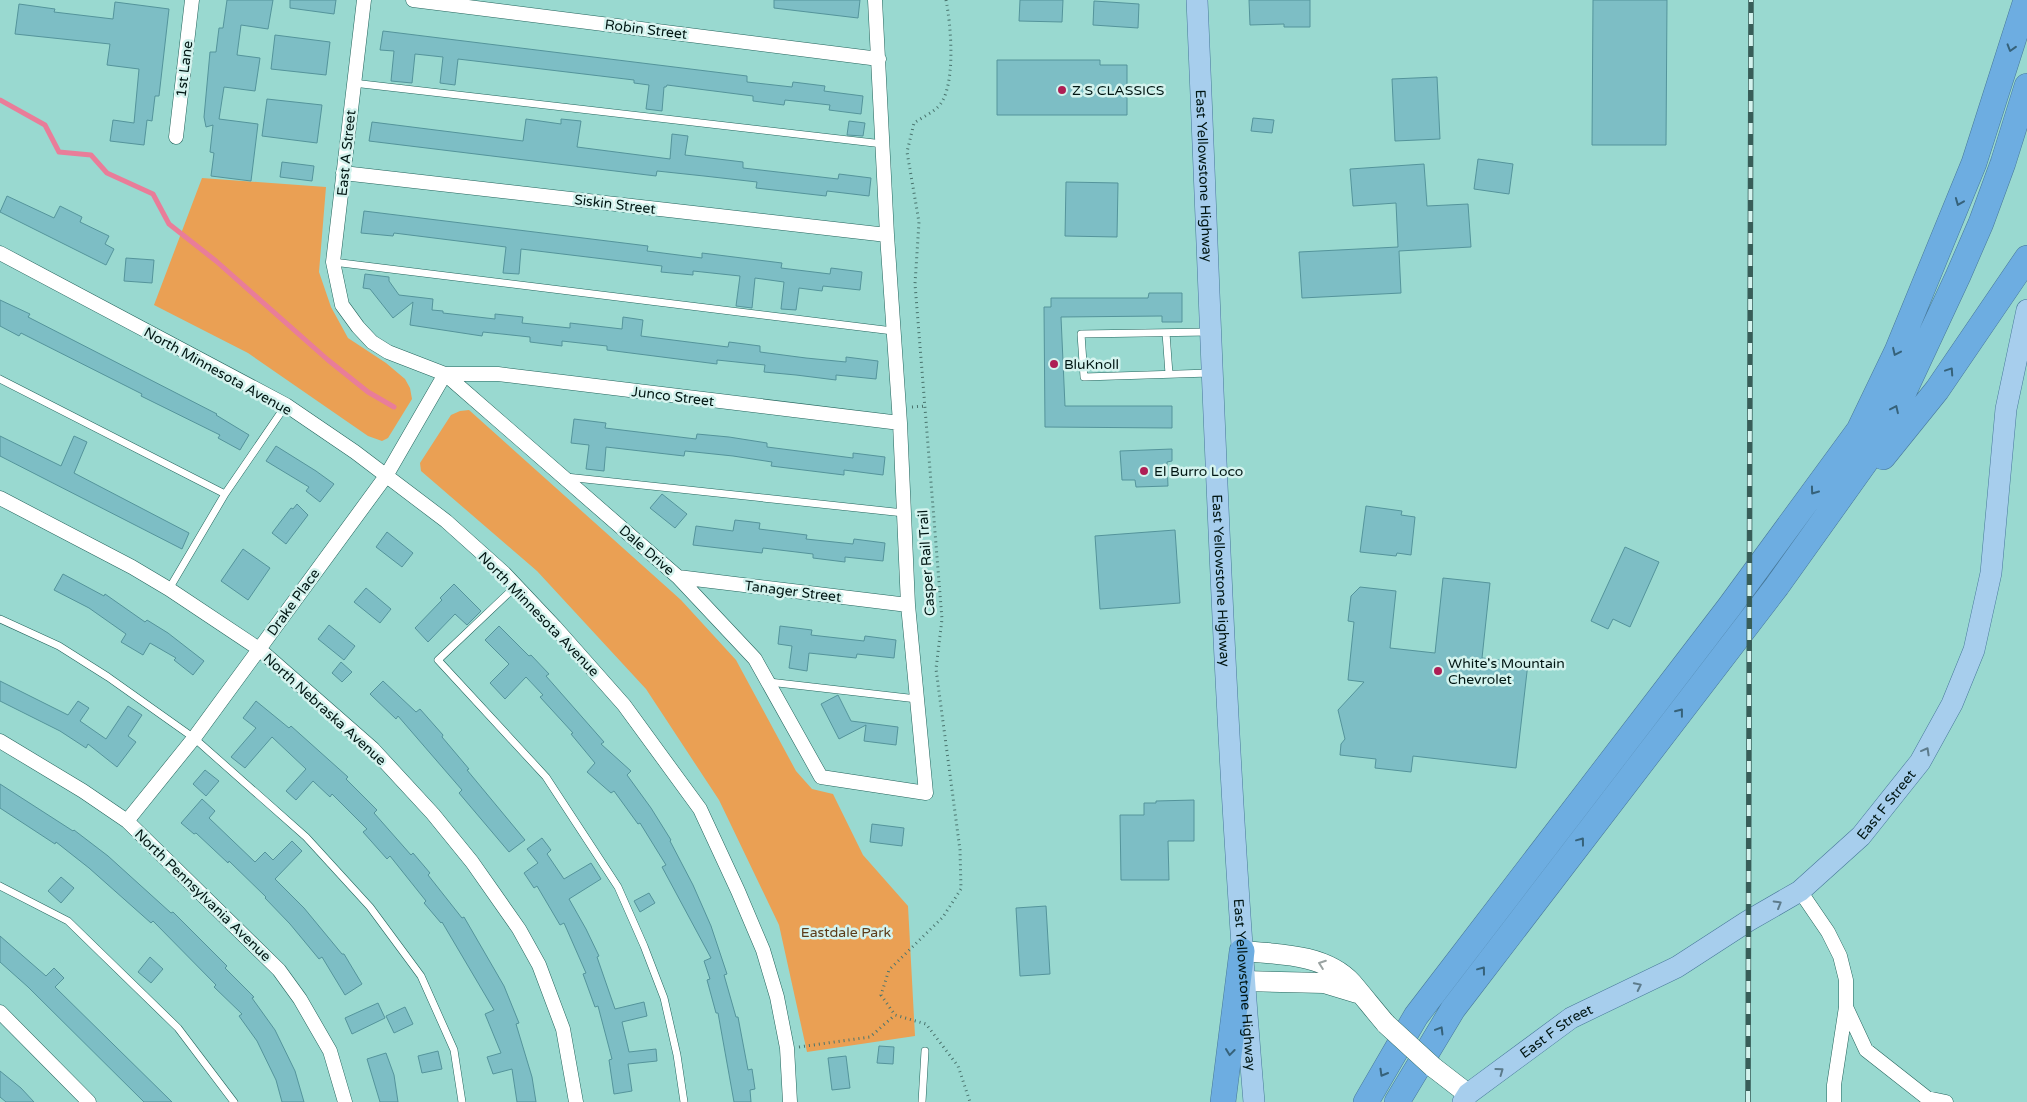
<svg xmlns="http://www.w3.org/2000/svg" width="2027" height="1102" font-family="'Varela Round',sans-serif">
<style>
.green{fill:#eaa054}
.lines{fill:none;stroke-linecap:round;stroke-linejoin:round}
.stream{stroke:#e97d99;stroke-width:5}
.building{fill:#7dbec5;stroke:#54949b}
.lane-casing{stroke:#23645c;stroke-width:8}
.street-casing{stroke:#23645c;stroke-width:15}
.secondary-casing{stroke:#23645c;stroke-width:21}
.primary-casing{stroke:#477899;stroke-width:22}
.highway-casing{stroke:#477899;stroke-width:26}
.path{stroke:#49736d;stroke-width:3;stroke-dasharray:1 4;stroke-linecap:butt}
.lane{stroke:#fff;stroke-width:7}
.street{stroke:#fff;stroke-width:14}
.secondary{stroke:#fff;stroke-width:20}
.primary{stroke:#a7ceed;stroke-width:21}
.highway{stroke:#6dade1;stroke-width:25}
.rail-casing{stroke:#385d58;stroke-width:5.5}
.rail{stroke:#d4f3ee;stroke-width:4;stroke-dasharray:11;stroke-linecap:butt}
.secondary-bridge-casing{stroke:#23645c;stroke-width:21;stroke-linecap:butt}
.secondary-bridge{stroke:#fff;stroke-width:20}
.oneway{stroke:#36627a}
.oneway2{stroke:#5c7b8b}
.oneway3{stroke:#99a2a1}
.poi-dot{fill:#ae1e55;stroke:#d4f3ee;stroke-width:2}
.labels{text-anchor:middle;stroke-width:5;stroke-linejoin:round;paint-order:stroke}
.street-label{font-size:14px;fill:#001613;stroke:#d4f3ee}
.poi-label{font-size:14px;fill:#001613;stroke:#d4f3ee;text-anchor:start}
.park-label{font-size:14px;fill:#5c3b19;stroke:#d4f3ee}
</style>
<rect width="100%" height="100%" fill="#99d9d0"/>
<path class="green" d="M202,178L326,187L319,272L331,307L348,338L386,363L405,379L410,388L412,399L388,438L382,441L368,436L248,353L154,305Z
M469,410L681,600L736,660L796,771L812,789L833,794L863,855L908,906L915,1036L807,1052L779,925L719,800L646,689L537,571L421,471L420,463L451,415L460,411Z"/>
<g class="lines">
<path class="stream" d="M0,100L45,125L59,152L91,155L107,173L153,194L169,224L216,261L328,360L368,392L394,407"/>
</g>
<path class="building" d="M227,0H273L268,29L241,25L237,55L260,58L255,91L224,87L219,119L258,124L251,181L211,176L214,153L210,152L213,125L206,127L204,117L210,52H216L219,28H223Z
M290,0H336L334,14L290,8Z
M774,0H860L858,18L774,8Z
M1020,0H1063L1062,22L1019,21Z
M1249,0H1310V27H1284V24L1250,25Z
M1593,0H1667L1666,145H1592Z
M1094,1L1139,4L1138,28L1093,25Z
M115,2L169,9L159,96H155L152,121L147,120L144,145L110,141L113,120L134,123L139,69L107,65L110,44L15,34L19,4L55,9L54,12L113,19Z
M383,31L747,76V82L792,87L793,82L825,86L824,91L863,96L861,114L829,110L830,105L785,100L784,105L753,101V96L667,85L666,87H664L662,111L646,109L649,85L634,83V80L458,59L455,85L440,83L443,57L415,54L412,83L391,81L394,51L380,50Z
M275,35L330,42L326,75L271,69Z
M997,60H1100V65H1127V115H997Z
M1437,77L1440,139L1395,141L1392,79Z
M267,99L322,105L317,143L262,136Z
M1253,118L1274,120L1272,133L1251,131Z
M526,119L561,124V119L581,121L577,147L670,159L672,134L688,136L685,155L743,162V168L838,179L839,174L871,178L869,196L827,191L826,196L756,188L757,182L704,176L657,171L656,176L369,141L372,122L523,141Z
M849,121L865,123L863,136L847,135Z
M1478,159L1513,164L1509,194L1474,189Z
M282,162L314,166L312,181L280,177Z
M1424,164L1427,206L1468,204L1471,247L1399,251L1401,293L1302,298L1299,252L1398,247L1396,203L1353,206L1350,169Z
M1066,182L1118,183L1117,237L1065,236Z
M7,196L54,218L60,206L82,217L80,222L109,236L105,244L114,249L106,265L0,212Z
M364,211L648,246L647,251L702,258V253L782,263L781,268L830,274L831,268L862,272L860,290L823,286L822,291L799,288L796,310L781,309L784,282L755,278L752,308L736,306L740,276L693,271V275L661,272L662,266L521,249L519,274L503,273L506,247L394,233L393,236L361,233Z
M126,258L154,260L152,283L124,281Z
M365,274L389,277V281L399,295L433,299L432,310L443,311V313L495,319V314L523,317L522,323L570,328V323L622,329L623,317L643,320L641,336L728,347L729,342L760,346V352L806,358L846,362V357L878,361L876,379L836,375V380L796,375L764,372L765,365L717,360V364L607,350V346L562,341V346L530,342V337L483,332L482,336L410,325L413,302L393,318L370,289L363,288Z
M1149,293H1182V322H1162V316L1061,317L1065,406H1172V428L1045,427L1044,307H1051V298H1148Z
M0,300L30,314L28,317L217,414L216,415L249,435L240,450L218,438L220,435L141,396L142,394L21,333L19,336L0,326Z
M574,419L606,423L605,428L696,439L697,434L729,437L767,443V447L853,458V453L885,457L883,475L844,470V475L771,466L772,462L733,456L685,451L684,456L606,447L604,471L586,469L589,445L571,443Z
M0,436L61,466L74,436L87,442L74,473L189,533L182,549L0,456Z
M276,446L316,471L334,484L320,502L306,491L309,487L266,461Z
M1172,449V461L1167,462L1168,486L1136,487L1135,480H1122L1120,451Z
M662,494L687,514L675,528L650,508Z
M297,504L308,515L286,544L272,533L291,508L293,509Z
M1366,506L1402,511L1401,515L1415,517L1411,555L1397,553L1396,556L1360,552Z
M735,520L760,523L759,529L807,535L806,539L853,544L854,539L885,543L883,561L845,557V562L813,558V554L763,548L762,553L693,545L696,526L733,531Z
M1175,530L1180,603L1100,609L1095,536Z
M387,532L413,553L402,567L376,547Z
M1625,547L1659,562L1630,627L1613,619L1608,629L1591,621Z
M243,549L270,568L248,600L221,581Z
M63,574L104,596L105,594L145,622L147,620L168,633L204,661L193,675L174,660L176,658L150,643L143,655L121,642L126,634L89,608L54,590Z
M1443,578L1490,583L1482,658L1528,663L1516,768L1413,756L1411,772L1375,768L1376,759L1340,755L1341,744L1345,739L1338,710L1364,682L1348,680L1354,622L1348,621L1351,596L1360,587L1396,591L1390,648L1435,653Z
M454,584L481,611L467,625L455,614L428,642L415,628L442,600L440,598Z
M366,588L391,609L380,623L354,602Z
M329,625L355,646L344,660L318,639Z
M499,626L529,656L531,655L549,674L546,676L604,742L601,744L631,771L627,775L651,808L671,840L670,841L693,885L711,926L727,974L724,975L736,1017H738L748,1070L752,1069L755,1089L750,1090L751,1102H734L718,1013H716L707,980L710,979L704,961L711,958L662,867L666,865L640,823L638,824L614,791L611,793L587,772L595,763L571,734L573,733L540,697L543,695L526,677L505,699L490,683L509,664L485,640Z
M780,626L812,630L811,635L864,641L865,636L896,640L894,658L857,654L856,658L809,653L807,671L789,668L792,646L778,644Z
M341,662L352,672L342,682L332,673Z
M0,681L68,715L78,701L89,708L80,721L106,739L128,706L142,715L128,736L136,742L117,767L88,744L86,748L60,731L0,701Z
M383,681L416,712L420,709L443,735L442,737L469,769L467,770L525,840L509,852L459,793L462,790L398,716L396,719L370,694Z
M838,695L851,721L898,727L896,745L864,741L866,725L839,739L821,704Z
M256,701L289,728L291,726L348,777L346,779L377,810L374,813L411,855L413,853L430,873L428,875L462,918L464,917L504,986L519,1023L516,1024L532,1077L536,1102H517L512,1069L493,1074L487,1057L501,1053L485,1014L494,1010L442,922L441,923L424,903L426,901L390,856L387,859L363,832L367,829L332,794L330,797L313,781L296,800L286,791L306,769L272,737L245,768L231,757L256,728L243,718Z
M205,770L219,781L206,796L193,784Z
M0,784L73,831L74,830L108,856L171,913L173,912L227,966L225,968L254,997L252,998L275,1030L295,1071L304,1102H282L276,1080L257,1041L239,1016L242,1014L214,987L216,985L153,921L151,923L89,868L56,842L55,844L0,808Z
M202,799L215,811L209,818L255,862L265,852L273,860L292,841L302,851L275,879L304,908L342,954H344L362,984L345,995L322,957L319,959L290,924L265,898L266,897L229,861L228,863L196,833L194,834L181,823Z
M1194,800V841H1168L1169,880H1121L1120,815H1144V803H1156V801Z
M872,824L904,828L902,846L870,842Z
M542,838L551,850L547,854L564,879L591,863L601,879L569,899L586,929L599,956L597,957L615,1009L644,1002L647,1016L622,1022L629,1052L656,1049L657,1061L628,1064L632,1091L614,1094L609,1060L612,1059L598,1006L595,1007L583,974L586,973L564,923L560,925L537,886L534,888L524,873L538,863L527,849Z
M61,877L74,888L61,903L48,891Z
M649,893L655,903L640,912L634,901Z
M1046,906L1050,974L1020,976L1016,908Z
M0,936L46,976L54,968L64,978L55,987L172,1102H144L28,987L0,962Z
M150,957L163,969L151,983L138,972Z
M378,1003L385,1018L352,1034L345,1018Z
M405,1007L413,1024L394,1033L386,1016Z
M879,1046L894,1047L893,1064L877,1063Z
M438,1051L442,1069L422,1073L418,1056Z
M386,1053L394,1075L398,1102H380L367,1059Z
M846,1056L850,1088L832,1090L828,1058Z
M0,1071L21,1088L34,1102H6L0,1097Z"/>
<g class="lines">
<g class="lane-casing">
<path id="lane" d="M353,83L883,144
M333,262L893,331
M1208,332L1081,334L1084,377L1210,373
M1166,333L1169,374
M0,379L225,494
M566,477L904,513
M516,586L438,660L546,777L618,887L644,946L664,998L677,1055L684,1102
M169,589L225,494L286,405
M0,619L59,646L108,677L194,738L306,837L370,907L421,976L454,1050L462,1102
M769,682L917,699
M0,886L68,921L178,1028L234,1102
M922,1102L925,1051"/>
</g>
<g class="street-casing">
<path id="street" d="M364,0L333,262L342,305L358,327L372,342L388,352L445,374L678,577L755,659L821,777L926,793L908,605L900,423L887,235L875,0
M413,0L879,59
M176,137L192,0
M343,173L887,235
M0,253L286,405L355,452L446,521L504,573L555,627L624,705L700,809L738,891L763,950L777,997L787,1048L790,1102
M0,498L132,567L169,589L259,649L373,749L433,814L472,862L519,929L539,965L563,1029L576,1102
M678,577L908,605
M0,741L83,791L127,821L279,970L300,999L330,1051L345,1102
M127,821L194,738L386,476L445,374H498L900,423
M1800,891L1828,932L1840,956L1846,980V1007L1866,1050L1927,1098L1946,1102
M0,1012L89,1102
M1834,1102V1085L1846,1007"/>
</g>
<g class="secondary-casing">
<path id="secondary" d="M1242,951C1278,954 1326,954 1352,983C1363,996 1375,1011 1386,1024
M1244,981L1324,983L1357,993
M1433,1067L1468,1094"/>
</g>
<g class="primary-casing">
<g id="primary">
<path id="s1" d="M1197,0C1213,367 1223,735 1254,1102"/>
<path id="s2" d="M1463,1102L1468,1094L1571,1018L1677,967L1748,921L1800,891L1861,836L1920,762L1952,704L1974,650L1991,573L2006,409L2027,310"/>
</g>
</g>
<g class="highway-casing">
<path id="highway" d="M1883,457L1937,390L2027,258
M1223,1102L1242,951
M1366,1102L1416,1016L1730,606L1859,430L1897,351L1974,163L2026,0
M1397,1102L1453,1009L1777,586L1882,439L1958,276L1981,223L2003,163L2027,86"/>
</g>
<path class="path" d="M946,0C951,25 957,90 937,108C930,114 921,118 914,123L907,152L919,222L915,284L942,619L936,669L960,850L961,889L943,917L889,970L881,995L895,1015L926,1024L958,1066L970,1102
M912,407L925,406
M799,1047L870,1037L895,1015"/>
<use href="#lane" class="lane"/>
<use href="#street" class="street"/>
<use href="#secondary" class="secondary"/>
<use href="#primary" class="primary"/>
<use href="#highway" class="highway"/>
<g class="rail-casing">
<path id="rail" d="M1748,1102L1751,0"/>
</g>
<use href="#rail" class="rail"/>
<g class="secondary-bridge-casing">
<path id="secondary-bridge" d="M1386,1024L1433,1067"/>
</g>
<use href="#secondary-bridge" class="secondary-bridge"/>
</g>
<defs><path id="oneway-chevron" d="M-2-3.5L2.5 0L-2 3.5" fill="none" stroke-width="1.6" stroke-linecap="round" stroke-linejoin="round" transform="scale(1.25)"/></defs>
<g class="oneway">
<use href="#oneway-chevron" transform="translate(2011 48) rotate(107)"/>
<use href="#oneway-chevron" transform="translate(1959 202) rotate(112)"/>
<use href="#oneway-chevron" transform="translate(1896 352) rotate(115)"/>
<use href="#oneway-chevron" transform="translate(1950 371) rotate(-56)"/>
<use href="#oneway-chevron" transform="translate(1895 409) rotate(-65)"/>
<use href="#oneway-chevron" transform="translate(1814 491) rotate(126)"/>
<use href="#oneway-chevron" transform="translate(1680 712) rotate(-52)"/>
<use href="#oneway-chevron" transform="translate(1581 841) rotate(-53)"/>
<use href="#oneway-chevron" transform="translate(1482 970) rotate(-53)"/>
<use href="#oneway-chevron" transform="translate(1440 1030) rotate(-59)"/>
<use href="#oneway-chevron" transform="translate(1230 1052) rotate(97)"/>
<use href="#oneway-chevron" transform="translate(1383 1073) rotate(120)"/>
</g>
<g class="oneway2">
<use href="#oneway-chevron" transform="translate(1926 751) rotate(-61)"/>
<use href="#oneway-chevron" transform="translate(1778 904) rotate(-30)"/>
<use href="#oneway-chevron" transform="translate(1638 986) rotate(-26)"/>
<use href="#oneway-chevron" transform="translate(1500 1071) rotate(-36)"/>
</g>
<use class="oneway3" href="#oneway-chevron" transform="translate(1322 964) rotate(-160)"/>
<g class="poi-dot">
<circle cx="1062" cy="90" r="5"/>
<circle cx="1054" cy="364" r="5"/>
<circle cx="1144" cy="471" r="5"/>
<circle cx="1438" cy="671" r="5"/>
</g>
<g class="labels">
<g class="street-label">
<text transform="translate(646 29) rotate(7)" y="5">Robin Street</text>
<text transform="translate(184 69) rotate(-83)" y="5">1st Lane</text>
<text transform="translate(346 153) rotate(-84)" y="5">East A Street</text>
<text dy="5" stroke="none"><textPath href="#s1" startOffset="176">East Yellowstone Highway</textPath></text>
<text transform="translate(615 204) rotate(7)" y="5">Siskin Street</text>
<text transform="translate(218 371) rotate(29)" y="5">North Minnesota Avenue</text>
<text transform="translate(673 396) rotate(7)" y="5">Junco Street</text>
<text transform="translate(647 550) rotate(41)" y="5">Dale Drive</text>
<text transform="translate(926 563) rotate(-94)" y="5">Casper Rail Trail</text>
<text dy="5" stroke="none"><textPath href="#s1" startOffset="581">East Yellowstone Highway</textPath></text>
<text transform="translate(793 591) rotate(7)" y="5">Tanager Street</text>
<text transform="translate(293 602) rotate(-54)" y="5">Drake Place</text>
<text transform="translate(539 614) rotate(46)" y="5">North Minnesota Avenue</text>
<text transform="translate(325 709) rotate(42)" y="5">North Nebraska Avenue</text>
<text dy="5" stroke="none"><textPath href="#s2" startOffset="522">East F Street</textPath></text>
<text transform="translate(203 895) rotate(44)" y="5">North Pennsylvania Avenue</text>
<text dy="5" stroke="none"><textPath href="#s1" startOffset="986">East Yellowstone Highway</textPath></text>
<text dy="5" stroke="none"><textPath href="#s2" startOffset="118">East F Street</textPath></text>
</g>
<g class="poi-label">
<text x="1072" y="95">Z S CLASSICS</text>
<text x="1064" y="369">BluKnoll</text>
<text x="1154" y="476">El Burro Loco</text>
<text x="1448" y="668">White's Mountain<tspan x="1448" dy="16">Chevrolet</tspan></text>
</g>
<g class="park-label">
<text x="846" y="937">Eastdale Park</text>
</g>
</g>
</svg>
